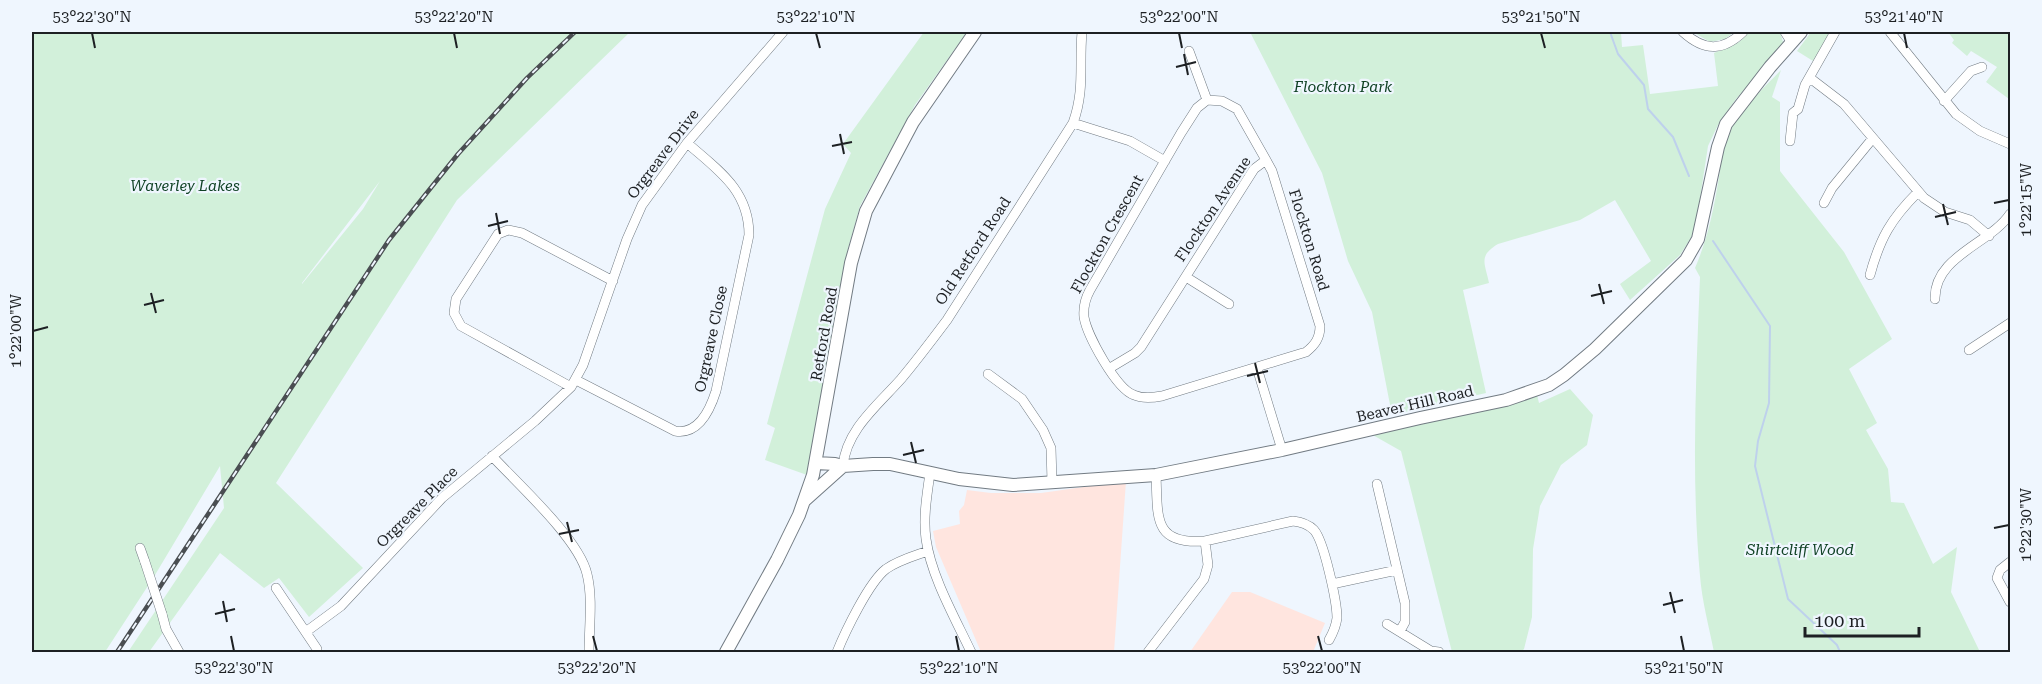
<svg xmlns="http://www.w3.org/2000/svg" width="2042" height="684" font-family="'Roboto Serif',serif">
<style>
.education{fill:#ffe5df}
.green{fill:#d2f0da;fill-rule:evenodd}
.lines{fill:none;stroke-linecap:round;stroke-linejoin:round}
.stream{stroke:#bed1ec;stroke-width:2}
.street-casing{stroke:#727b83;stroke-width:10}
.secondary-casing{stroke:#727b83;stroke-width:14}
.street{stroke:#fff;stroke-width:9}
.secondary{stroke:#fff;stroke-width:12}
.rail-casing{stroke:#4a4e52;stroke-width:4.5}
.rail{stroke:#eff6fe;stroke-width:2;stroke-dasharray:7;stroke-linecap:butt}
.street-bridge-casing{stroke:#727b83;stroke-width:10;stroke-linecap:butt}
.street-bridge{stroke:#fff;stroke-width:9}
.ticks{fill:none;stroke:#1d2023;stroke-width:2}
.labels{text-anchor:middle;stroke-width:4.5;stroke-linejoin:round;paint-order:stroke}
.park-label{font-size:15px;font-style:italic;fill:#104225;stroke:#eff6fe}
.street-label{font-size:15px;fill:#1d2023;stroke:#eff6fe}
.neatline{fill:none;stroke:#1d2023;stroke-width:2}
.ticks-label{font-size:15px;text-anchor:middle;fill:#1d2023}
</style>
<rect width="100%" height="100%" fill="#eff6fe"/>
<path class="education" d="M1126,481L1114,652H981L936,547L933,531L960,524L959,511L964,505L967,490L991,493H1041Z
M1232,592H1250L1325,623L1313,652H1190Z"/>
<path class="green" d="M32,32H630L457,200L276,483L363,568L309,617L279,578L264,588L220,553L149,652H128L224,508L220,466L155,575L105,652H32ZM380,181L363,209L302,284V283Z
M924,32H967L915,105L860,206L848,249L807,475L765,460L775,428L767,424L825,209L851,153L843,144Z
M1250,32H1621L1622,47L1643,45L1650,94L1718,86L1714,53L1739,42L1750,32H1780L1783,42L1779,51L1736,99L1718,125L1708,146L1699,205L1692,236L1680,255L1630,300L1620,284L1651,261L1615,200L1580,220L1498,244C1478,256 1485,263 1489,283L1463,290L1486,393L1392,415L1372,312L1348,261L1322,173Z
M1693,32H1734L1725,39L1710,42Z
M1811,32H1831L1813,61L1797,51Z
M1948,32H2010L2009,99L1986,82L1997,67L1971,51L1967,56L1952,43L1954,40Z
M1781,70L1772,97L1780,102V171L1844,252L1892,339L1849,369L1877,423L1866,430L1888,469L1891,502L1904,503L1933,564L1957,547L1951,592L1980,652H1714C1709,627 1702,601 1700,576C1691,476 1696,377 1700,277L1695,268C1707,240 1713,213 1718,183C1721,166 1722,145 1729,129C1738,112 1767,85 1781,70Z
M1570,389L1593,415L1587,445L1561,465L1540,506L1533,549L1532,617L1524,649L1521,652H1452L1401,451L1371,434L1537,395L1539,403Z"/>
<g class="lines">
<path class="stream" d="M1610,32L1618,54L1644,85L1648,109L1673,137L1689,176
M1713,241L1770,326L1769,403L1758,441L1755,466L1788,599L1837,645L1840,652"/>
<g class="street-casing">
<path id="street" d="M1683,32C1704,51 1722,52 1743,32
M1785,32L1792,43
M1890,32L1956,114L1980,131L2010,144
M1189,51L1207,100
M1810,78L1844,104L1924,198L1945,212L1970,220L1989,236
M1207,100L1222,101L1237,109L1266,160L1272,171L1320,326C1320,338 1315,345 1306,352L1162,396C1152,398 1143,399 1134,395C1116,389 1087,335 1084,317C1083,306 1085,299 1090,290L1181,133L1197,108Z
M1944,101L1971,71L1982,67
M1073,123L1130,141L1165,161
M1790,141L1793,113L1798,109L1805,85L1835,32
M1824,203L1832,188L1873,138
M1870,275C1880,238 1891,219 1918,192
M1186,277L1229,304
M1935,299C1934,256 1990,244 2010,214
M1969,350L2010,323
M1110,368L1135,353L1141,347L1254,169L1266,160
M1257,368L1282,450
M988,374L1022,399L1043,430L1051,448L1052,482
M576,380L675,431C698,435 710,410 716,391L749,235C749,190 718,170 687,143
M571,387L461,326L454,313L456,299L498,234L508,230L522,233L613,281
M492,456C518,484 579,539 587,574C593,598 589,627 589,652
M843,466C846,430 878,405 901,379C917,360 932,340 947,320L1073,123C1085,90 1079,65 1082,32
M930,473C927,495 923,517 926,539C931,576 955,618 971,652
M1156,475C1158,516 1152,545 1205,541L1293,521C1302,522 1308,524 1314,530C1324,541 1337,602 1337,618C1336,626 1333,633 1329,640
M1377,484L1405,603V622L1400,631
M140,548L145,562
M2010,562L2000,570L1997,578L2010,602
M1332,584L1397,570
M276,588L317,649
M162,614L166,629L179,652
M1387,624L1431,651L1439,652
M307,631L341,606L442,498L535,421L571,387L583,365L627,239L642,205L687,143L783,32
M837,652C845,632 869,582 886,569C899,560 914,556 928,551
M1148,652L1204,579L1208,565L1205,541"/>
</g>
<g class="secondary-casing">
<path id="secondary" d="M816,463L835,464L843,466L873,464H890L959,479L1013,485L1156,475L1282,450L1420,418L1506,400L1549,385L1564,375L1595,349L1686,260L1698,239L1718,147L1726,124L1770,67L1801,32
M805,500L843,466
M726,652L777,560L799,515L813,475L851,263L866,211L913,122L975,32"/>
</g>
<use href="#street" class="street"/>
<use href="#secondary" class="secondary"/>
<g class="rail-casing">
<path id="rail" d="M117,652L389,240L458,154L527,78L575,32"/>
</g>
<use href="#rail" class="rail"/>
<g class="street-bridge-casing">
<path id="street-bridge" d="M145,562L162,614"/>
</g>
<use href="#street-bridge" class="street-bridge"/>
</g>
<path class="ticks" d="M92,33L95,48M454,33L457,48M816,33L820,48M1179,33L1182,48M1541,33L1545,48M1904,33L1907,48M1184,54L1188,75M1176,67L1196,62M840,134L844,154M832,146L852,142M1994,203L2009,200M1943,204L1948,225M496,213L500,234M1935,217L1956,212M488,226L508,221M1599,284L1604,304M151,293L156,313M1591,296L1612,291M144,305L164,300M33,331L48,327M1255,363L1260,383M1247,376L1268,371M911,442L916,463M903,455L924,450M567,522L572,542M1994,528L2009,525M559,534L579,530M1670,592L1675,613M223,601L227,622M1663,605L1683,600M215,614L235,609M231,636L234,651M593,636L597,651M956,636L959,651M1318,636L1322,651M1681,636L1684,651"/>
<g class="labels">
<g class="park-label">
<text x="1343" y="92">Flockton Park</text>
<text x="185" y="191">Waverley Lakes</text>
<text x="1800" y="555">Shirtcliff Wood</text>
</g>
<g class="street-label">
<text transform="translate(663 154) rotate(-53)" y="5">Orgreave Drive</text>
<text transform="translate(1213 209) rotate(-56)" y="5">Flockton Avenue</text>
<text transform="translate(1107 234) rotate(-61)" y="5">Flockton Crescent</text>
<text transform="translate(1309 240) rotate(73)" y="5">Flockton Road</text>
<text transform="translate(973 251) rotate(-57)" y="5">Old Retford Road</text>
<text transform="translate(824 334) rotate(-80)" y="5">Retford Road</text>
<text transform="translate(711 339) rotate(-78)" y="5">Orgreave Close</text>
<text transform="translate(1415 404) rotate(-13)" y="5">Beaver Hill Road</text>
<text transform="translate(417 507) rotate(-45)" y="5">Orgreave Place</text>
</g>
</g>
<rect width="2042" height="684" fill="none" stroke="#eff6fe" stroke-width="66"/>
<path d="M1805 627v9h114v-9" fill="none" stroke="#1d2023" stroke-width="3"/>
<text x="1814" y="627" font-size="18" fill="#1d2023" stroke="#eff6fe" stroke-width="4.5" paint-order="stroke">100 m</text>
<rect x="33" y="33" width="1976" height="618" class="neatline"/>
<g class="ticks-label">
<text x="92" y="22">53°22'30"N</text>
<text x="454" y="22">53°22'20"N</text>
<text x="816" y="22">53°22'10"N</text>
<text x="1179" y="22">53°22'00"N</text>
<text x="1541" y="22">53°21'50"N</text>
<text x="1904" y="22">53°21'40"N</text>
<text transform="translate(2026 200) rotate(-90)" y="5">1°22'15"W</text>
<text transform="translate(16 331) rotate(-90)" y="5">1°22'00"W</text>
<text transform="translate(2026 525) rotate(-90)" y="5">1°22'30"W</text>
<text x="234" y="673">53°22'30"N</text>
<text x="597" y="673">53°22'20"N</text>
<text x="959" y="673">53°22'10"N</text>
<text x="1322" y="673">53°22'00"N</text>
<text x="1684" y="673">53°21'50"N</text>
</g>
</svg>
